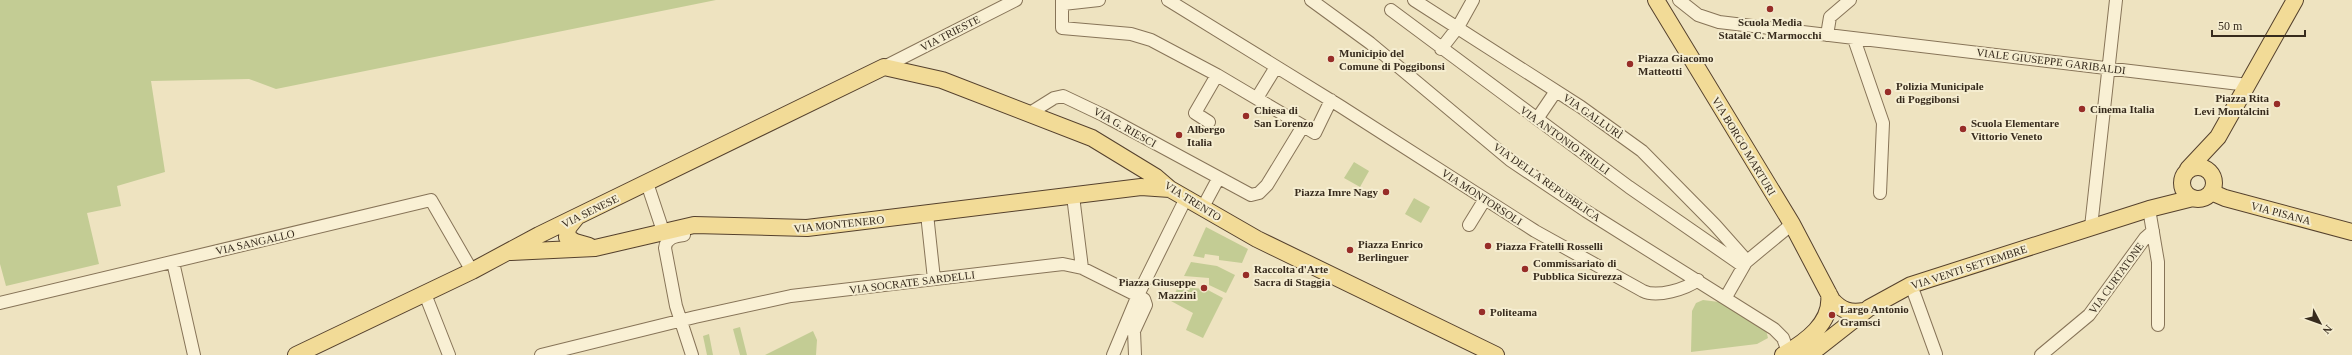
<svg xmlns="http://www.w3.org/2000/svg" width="2352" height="355" font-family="Georgia,serif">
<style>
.green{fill:#c3cc94}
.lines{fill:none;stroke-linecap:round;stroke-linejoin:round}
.minor-casing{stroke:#877458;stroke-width:14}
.major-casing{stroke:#55412d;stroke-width:18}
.minor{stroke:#f9f0d4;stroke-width:12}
.major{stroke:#f2db97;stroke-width:16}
.poi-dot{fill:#972d28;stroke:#f5edd0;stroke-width:1.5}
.labels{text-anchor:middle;stroke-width:4;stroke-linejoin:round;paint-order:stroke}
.poi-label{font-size:11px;font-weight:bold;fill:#372b1d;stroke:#f5edd0;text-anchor:start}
.street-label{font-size:11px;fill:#372b1d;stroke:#f5edd0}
</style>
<rect width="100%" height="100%" fill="#eee3c0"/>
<path class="green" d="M0,0H716L276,89L249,79L151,81L165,172L117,186L121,206L87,213L99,264L6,286L0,264Z
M1354,162L1369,171L1360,187L1344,178Z
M1414,198L1430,207L1421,223L1405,214Z
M1206,227L1248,249L1242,263L1219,260V256L1205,254L1204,258L1193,256Z
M1191,262L1217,266L1235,275L1226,293L1209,285V278L1184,276Z
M1178,287L1206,289L1223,298L1203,338L1186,330L1193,313L1171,301Z
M1703,300L1719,302L1766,330L1768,338L1757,344L1691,352L1692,311L1696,303Z
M740,327L747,355H740L733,329Z
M813,331L817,340L816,355H765Z
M709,334L713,355H707L703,336Z"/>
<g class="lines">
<g class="minor-casing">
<path id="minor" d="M1062,0V28L1131,34L1151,40L1217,75L1315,133L1331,100
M1168,0L1340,106L1535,231L1643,291C1657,298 1686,289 1698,280
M1311,0L1370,43L1510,160L1586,211L1774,329L1783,338L1788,352
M1414,0L1581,107L1642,151L1715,225L1747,261
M1679,0L1698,15L1719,22L2248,85
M1063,4L1099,0
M1391,10L1629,187L1743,266
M1827,35L1830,17L1850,0
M1854,39L1883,123L1880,193
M1441,49L1458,27L1473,0
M884,67L1016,0
M1257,98L1276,67
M1030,113L1054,98L1063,96L1103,115L1251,195L1259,193L1267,185L1303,126
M1537,119L1556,91
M1209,122L1195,113L1217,75
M647,183L663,231
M1073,196L1082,268
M1203,207L1218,179
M2149,209L2158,262V325
M927,214L934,279
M1469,225L1485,199
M2091,227L2116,0
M684,235C675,236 666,238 665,248L676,306L692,355
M173,262L194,355
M1911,285L1936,354
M425,294L449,355
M1726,297L1746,262L1792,224
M0,303L431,200L472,271
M541,355L695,317L791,296L1063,264L1082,268L1144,299L1146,305L1134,331L1135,355
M1113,355L1138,295L1186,198
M2041,355L2089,315L2145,238L2153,231"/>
</g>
<g class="major-casing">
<path id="major" d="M1656,0L1792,224L1832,300C1842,311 1850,313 1864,311
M2182 183a16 16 0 1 1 32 0a16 16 0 1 1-32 0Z
M2188,169L2218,137L2295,0
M2211,192L2225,198L2352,232
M576,218L568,228L567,237L575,242L589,246
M511,252L595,248L694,225L807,228L1141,187L1170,189
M296,355L472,271L539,235L884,67L942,80L1092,138L1156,177L1170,189L1257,239L1496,355
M1783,355C1805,342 1833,323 1829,294
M1805,355L1818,348L1869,308L1911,285L2149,209L2193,198"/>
</g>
<use href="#minor" class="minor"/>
<use href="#major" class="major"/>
</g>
<g class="poi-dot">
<circle cx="1770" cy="9" r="4"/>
<circle cx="1331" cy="59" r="4"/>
<circle cx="1630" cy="64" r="4"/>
<circle cx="1888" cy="92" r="4"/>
<circle cx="2277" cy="104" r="4"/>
<circle cx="2082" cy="109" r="4"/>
<circle cx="1246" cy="116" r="4"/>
<circle cx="1963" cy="129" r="4"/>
<circle cx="1179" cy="135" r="4"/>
<circle cx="1386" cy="192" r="4"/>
<circle cx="1488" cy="246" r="4"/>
<circle cx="1350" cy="250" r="4"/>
<circle cx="1525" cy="269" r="4"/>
<circle cx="1246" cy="275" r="4"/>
<circle cx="1204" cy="288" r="4"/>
<circle cx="1482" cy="312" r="4"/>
<circle cx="1832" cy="315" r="4"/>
</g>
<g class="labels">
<g class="poi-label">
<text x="1770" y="26" text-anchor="middle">Scuola Media<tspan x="1770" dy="13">Statale C. Marmocchi</tspan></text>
<text x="1339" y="57">Municipio del<tspan x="1339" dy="13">Comune di Poggibonsi</tspan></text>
<text x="1638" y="62">Piazza Giacomo<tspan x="1638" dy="13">Matteotti</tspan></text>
<text x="1896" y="90">Polizia Municipale<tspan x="1896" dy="13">di Poggibonsi</tspan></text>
<text x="2269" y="102" text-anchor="end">Piazza Rita<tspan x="2269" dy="13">Levi Montalcini</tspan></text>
<text x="2090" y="113">Cinema Italia</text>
<text x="1254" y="114">Chiesa di<tspan x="1254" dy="13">San Lorenzo</tspan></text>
<text x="1971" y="127">Scuola Elementare<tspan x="1971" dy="13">Vittorio Veneto</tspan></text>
<text x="1187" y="133">Albergo<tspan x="1187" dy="13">Italia</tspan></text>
<text x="1378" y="196" text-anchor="end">Piazza Imre Nagy</text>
<text x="1358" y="248">Piazza Enrico<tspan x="1358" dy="13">Berlinguer</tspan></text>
<text x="1496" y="250">Piazza Fratelli Rosselli</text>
<text x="1533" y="267">Commissariato di<tspan x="1533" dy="13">Pubblica Sicurezza</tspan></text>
<text x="1254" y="273">Raccolta d'Arte<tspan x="1254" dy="13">Sacra di Staggia</tspan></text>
<text x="1196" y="286" text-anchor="end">Piazza Giuseppe<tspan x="1196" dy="13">Mazzini</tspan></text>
<text x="1840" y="313">Largo Antonio<tspan x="1840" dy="13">Gramsci</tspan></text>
<text x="1490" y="316">Politeama</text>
</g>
<g class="street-label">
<text transform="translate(950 33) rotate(-27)" y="4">VIA TRIESTE</text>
<text transform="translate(2051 61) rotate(7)" y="4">VIALE GIUSEPPE GARIBALDI</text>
<text transform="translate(1593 116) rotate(35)" y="4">VIA GALLURÌ</text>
<text transform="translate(1125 127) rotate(29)" y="4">VIA G. RIESCI</text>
<text transform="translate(1565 140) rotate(36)" y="4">VIA ANTONIO FRILLI</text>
<text transform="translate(1744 146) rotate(59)" y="4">VIA BORGO MARTURI</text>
<text transform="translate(1547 182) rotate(35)" y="4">VIA DELLA REPUBBLICA</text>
<text transform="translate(1482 197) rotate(33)" y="4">VIA MONTORSOLI</text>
<text transform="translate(1193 201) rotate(32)" y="4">VIA TRENTO</text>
<text transform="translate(590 211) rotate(-26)" y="4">VIA SENESE</text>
<text transform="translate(2281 213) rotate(15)" y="4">VIA PISANA</text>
<text transform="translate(839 224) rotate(-6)" y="4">VIA MONTENERO</text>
<text transform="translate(255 242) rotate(-13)" y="4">VIA SANGALLO</text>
<text transform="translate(1969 267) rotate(-18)" y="4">VIA VENTI SETTEMBRE</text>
<text transform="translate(2116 278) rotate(-54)" y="4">VIA CURTATONE</text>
<text transform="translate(912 282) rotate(-7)" y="4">VIA SOCRATE SARDELLI</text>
</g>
</g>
<g transform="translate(2320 323) rotate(131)" stroke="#f5edd0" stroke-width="3" paint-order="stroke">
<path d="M0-3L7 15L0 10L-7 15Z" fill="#372b1d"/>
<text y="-6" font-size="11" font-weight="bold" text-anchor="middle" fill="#372b1d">N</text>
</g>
<path d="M2212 30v6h93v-6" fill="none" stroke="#372b1d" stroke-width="2"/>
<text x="2218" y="30" font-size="12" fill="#372b1d" stroke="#f5edd0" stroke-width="3" paint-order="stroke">50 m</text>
</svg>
